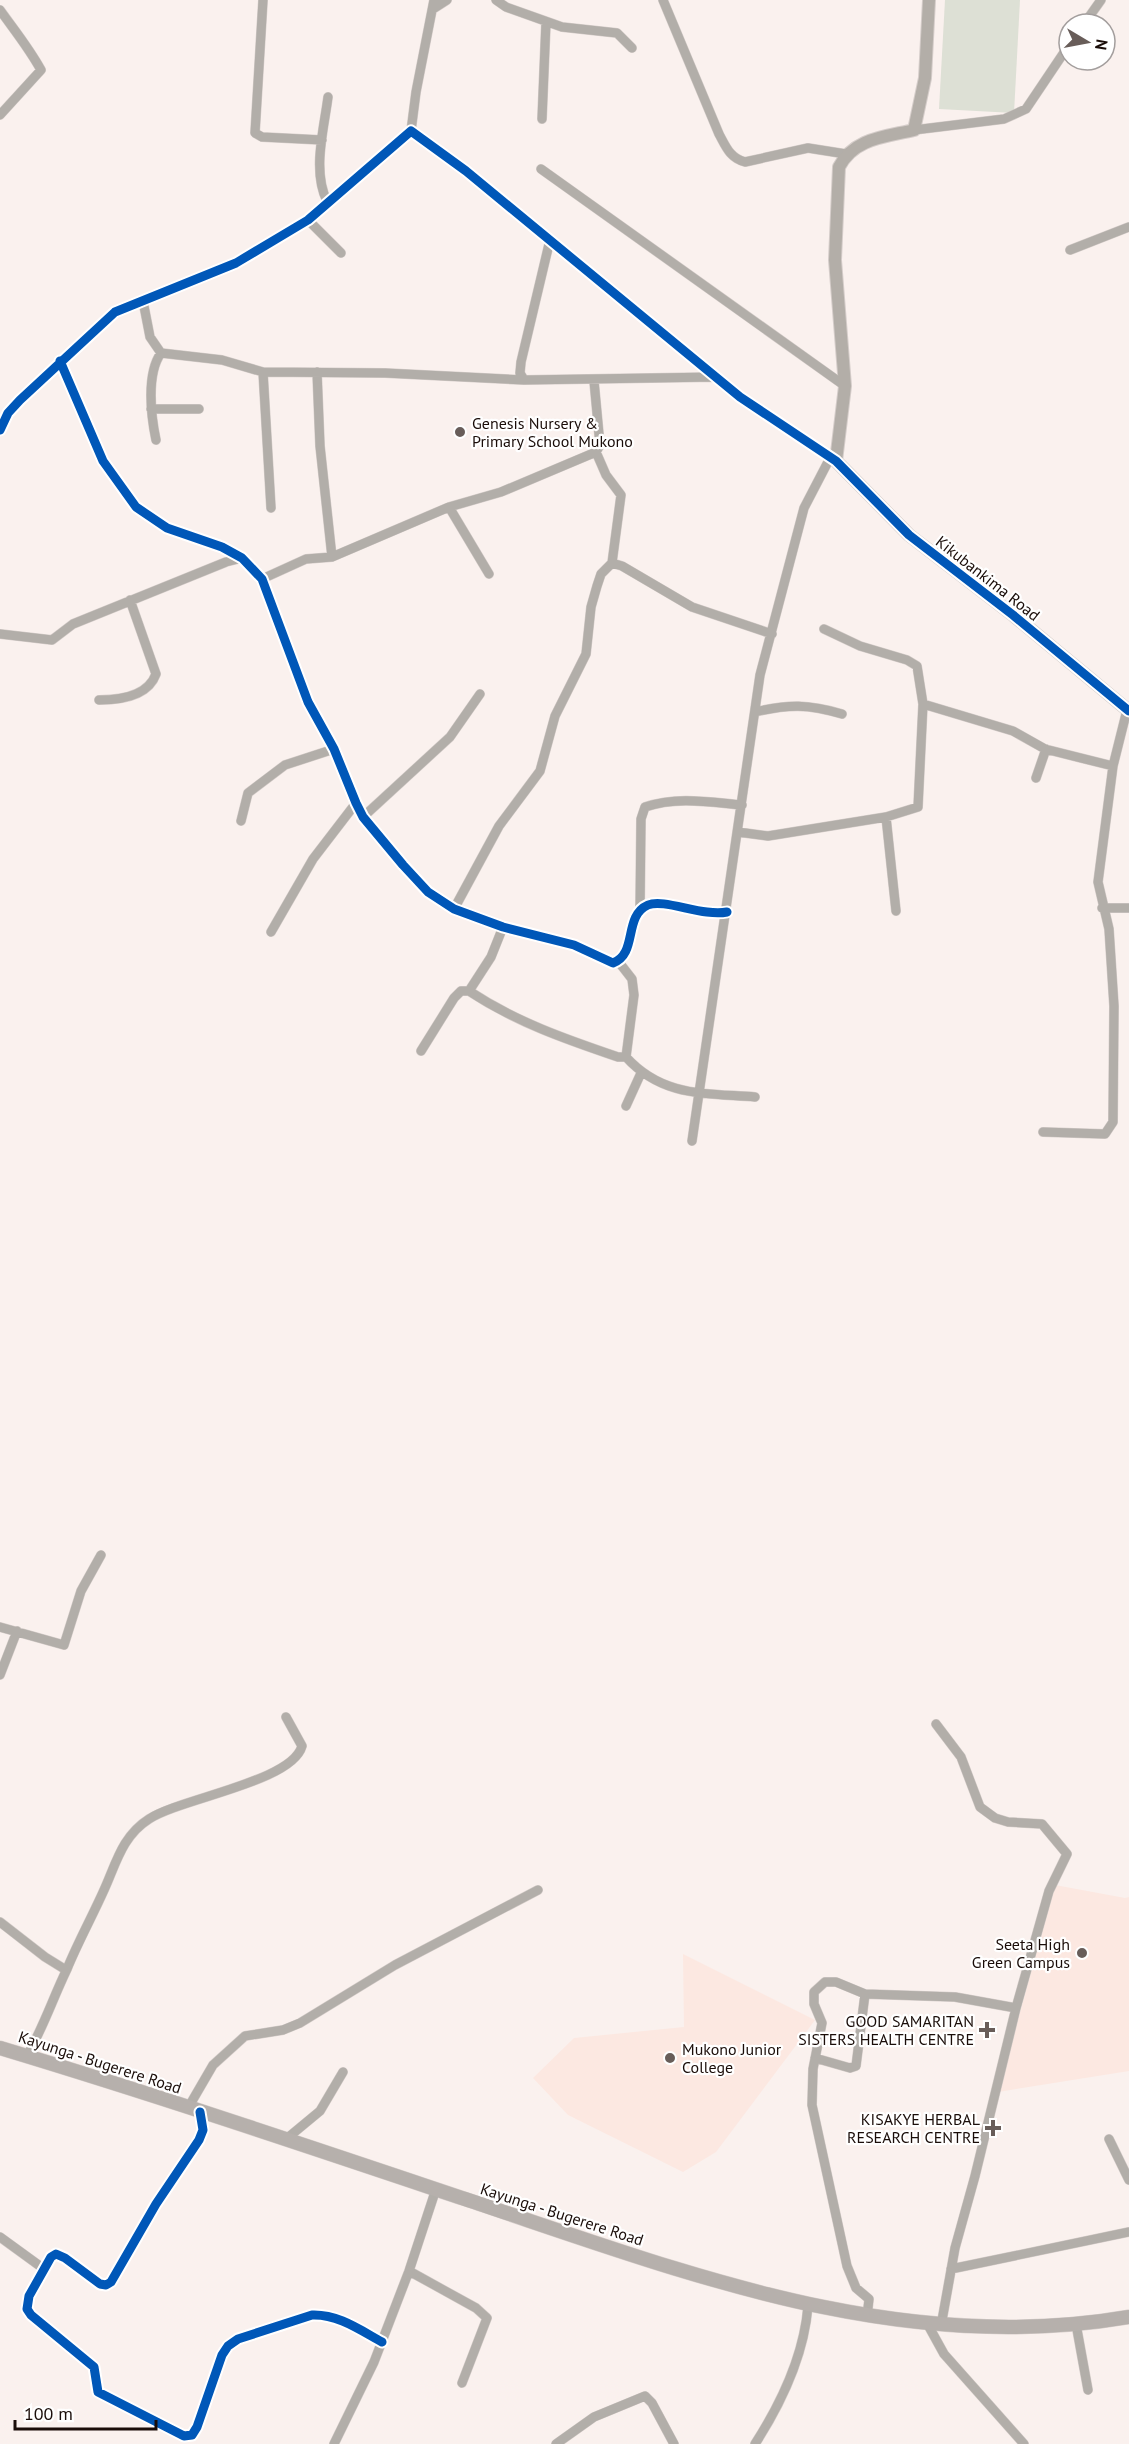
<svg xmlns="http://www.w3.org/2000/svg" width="1129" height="2444" font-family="'PT Sans',sans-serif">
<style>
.built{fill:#fce8e1}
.green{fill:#dde0d5}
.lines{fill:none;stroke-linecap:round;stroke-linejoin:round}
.street-casing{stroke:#d5cdca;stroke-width:10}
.secondary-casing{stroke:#d5cdca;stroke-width:14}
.primary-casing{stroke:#d5cdca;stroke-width:15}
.street{stroke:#b2aea9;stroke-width:9}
.secondary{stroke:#b3aea8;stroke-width:12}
.primary{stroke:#b6b0ac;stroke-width:14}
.cycleway-casing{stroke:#fff;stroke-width:13}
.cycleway{stroke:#0057b8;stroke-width:9}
.poi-dot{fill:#685d59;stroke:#fff;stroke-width:2}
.labels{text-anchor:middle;stroke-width:4.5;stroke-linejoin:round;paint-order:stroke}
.poi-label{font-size:16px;fill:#1a0d09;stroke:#fff;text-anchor:end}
.street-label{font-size:16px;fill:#1a0d09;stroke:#fff}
</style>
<rect width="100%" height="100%" fill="#faf1ee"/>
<path class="built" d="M1055,1885L1125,1898L1129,1897V2071L998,2092Z
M683,1954L815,2020L716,2152L683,2172L568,2115L533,2078L574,2038L684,2027Z"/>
<path class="green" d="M945,0H1020L1014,113L939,109Z"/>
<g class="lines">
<g class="street-casing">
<path id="street" d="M263,0L255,133L262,137L322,140
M496,0L506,7L562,27L617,33L632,48
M663,0L719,134C726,147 730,158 745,162L808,148L846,154
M433,9L447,0
M0,10C15,31 29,48 41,70L0,115
M1084,24L1101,0
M542,119L546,22
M914,130L1004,119L1026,109L1069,45
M411,131L416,92L434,0
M541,169L845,386
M327,201C312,171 324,129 328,97
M308,220L341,253
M550,240L521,362L520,373L524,380L715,377
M1070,250L1129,227
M143,301L150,337L161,353L222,360L263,372L385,373L524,380
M60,361L103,461L136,507L167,528L222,547L242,558L262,579L308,702L334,749L356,803L363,817L403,865L428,892L454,909L503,927L574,945L613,963C638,954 623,916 648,905C664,898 703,917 727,912
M263,372L271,508
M317,372L320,446L332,557
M151,409H199
M0,430L8,413L20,400L115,312L236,263L308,220L411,131L466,171L740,397L836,461
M156,440C151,416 146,374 161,353
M596,452L606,475L621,495L612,563L622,566L692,607L772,634
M449,507L489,574
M262,579L306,559L332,557L449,507L501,492L596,452L600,445L594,381
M0,634L52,640L73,624L226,562L242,558
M99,700C120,700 148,696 156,674L130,600
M923,704L1013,731L1045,749L1113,766
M755,712C789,704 808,704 842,714
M1036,778L1046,749
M363,817L450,737L480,694
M886,817L896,911
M241,821L248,793L285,765L334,749
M738,832L768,836L886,817L918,807L923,704L917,666L907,660L860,646L824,629
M1102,908H1129
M454,909L499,826L540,771L555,716L586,654L591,607L597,586L601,574L612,563
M640,910L641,819L645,807C677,796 709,802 742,805
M271,932L313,859L356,803
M618,961L632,979L634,995L626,1057C662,1097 705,1093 755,1097
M469,991C516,1022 565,1039 618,1057H626
M421,1051L454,998L461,991H469L491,957L503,927
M626,1106L641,1073
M1043,1132L1105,1134L1113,1122L1114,1006L1109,929L1098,882L1113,766L1127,710
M692,1141L760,675L804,508L830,458
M0,1627L64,1645L81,1591L101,1555
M0,1675L17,1631
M936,1724L961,1757L980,1807L995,1818L1008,1822L1042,1824L1067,1854L1049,1891L1016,2008L975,2176L955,2248L941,2326
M0,1922L45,1957L66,1970
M27,2056C43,2028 53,1998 67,1969C78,1942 92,1917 104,1890C116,1864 122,1836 149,1819C181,1798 292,1782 302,1746L286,1717
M815,2058L850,2068L856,2066L865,1994
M188,2108L213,2065L245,2036L283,2030L300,2023L395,1965L538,1890
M200,2112L203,2130L199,2140L156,2204L111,2282L106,2285L100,2284L65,2258L56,2254L51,2257L29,2296L27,2309L31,2315L94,2367L98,2392L184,2436L192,2435L197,2427L222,2355L228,2346L238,2339L312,2315C338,2314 360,2330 382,2342
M1109,2139L1129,2180
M285,2140L320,2111L343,2072
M0,2237L44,2269
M951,2269L1129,2232
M409,2271L476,2308L487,2318L462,2383
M867,2317L869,2299L856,2288L847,2266L812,2105L813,2069L822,2023L814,2004V1992L825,1982H836L865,1994L955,1997L1016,2008
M1076,2324L1088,2390
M928,2325L944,2354L1024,2444
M334,2444L374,2362L409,2271L436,2189
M556,2444L594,2417L645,2396L652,2403L674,2444
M755,2444C782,2402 804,2356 808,2306"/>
</g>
<g class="secondary-casing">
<path id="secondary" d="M929,0L925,78L914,130C885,137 854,138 839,167L835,260L845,386L836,461L909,535L1013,615L1129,711"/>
</g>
<g class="primary-casing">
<path id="primary" d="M0,2048C156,2095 310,2147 465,2199C681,2271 897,2357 1129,2317"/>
</g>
<use href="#street" class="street"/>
<use href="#secondary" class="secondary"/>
<use href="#primary" class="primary"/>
<g class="cycleway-casing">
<path id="cycleway" d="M60,361L103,461L136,507L167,528L222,547L242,558L262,579L308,702L334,749L356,803L363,817L403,865L428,892L454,909L503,927L574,945L613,963C638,954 623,916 648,905C664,898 703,917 727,912
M0,430L8,413L20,400L115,312L236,263L308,220L411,131L466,171L740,397L836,461L909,535L1013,615L1129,711
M200,2112L203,2130L199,2140L156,2204L111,2282L106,2285L100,2284L65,2258L56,2254L51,2257L29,2296L27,2309L31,2315L94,2367L98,2392L184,2436L192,2435L197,2427L222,2355L228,2346L238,2339L312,2315C338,2314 360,2330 382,2342"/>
</g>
<use href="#cycleway" class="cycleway"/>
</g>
<g class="poi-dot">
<circle cx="460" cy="432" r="6"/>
<circle cx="1082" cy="1953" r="6"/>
<path d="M984 2021h6v6h6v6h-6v6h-6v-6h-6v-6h6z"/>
<circle cx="670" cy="2058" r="6"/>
<path d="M990 2119h6v6h6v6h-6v6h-6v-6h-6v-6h6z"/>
</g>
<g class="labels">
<g class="poi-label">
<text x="472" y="429" text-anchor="start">Genesis Nursery &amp;<tspan x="472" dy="18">Primary School Mukono</tspan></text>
<text x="1070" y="1950">Seeta High<tspan x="1070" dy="18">Green Campus</tspan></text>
<text x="974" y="2027">GOOD SAMARITAN<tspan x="974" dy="18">SISTERS HEALTH CENTRE</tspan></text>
<text x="682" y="2055" text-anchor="start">Mukono Junior<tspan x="682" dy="18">College</tspan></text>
<text x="980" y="2125">KISAKYE HERBAL<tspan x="980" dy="18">RESEARCH CENTRE</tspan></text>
</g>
<g class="street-label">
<text transform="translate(988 578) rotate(38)" y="6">Kikubankima Road</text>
<text transform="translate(100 2062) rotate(18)" y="6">Kayunga - Bugerere Road</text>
<text transform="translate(562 2214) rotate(18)" y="6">Kayunga - Bugerere Road</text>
</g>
</g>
<g transform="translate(1087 42) rotate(100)"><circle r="28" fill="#ffffff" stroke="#a39e9d" stroke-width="1.5"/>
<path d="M0-4.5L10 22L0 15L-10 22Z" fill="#685d59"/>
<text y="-9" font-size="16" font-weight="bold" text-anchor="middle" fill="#1a0d09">N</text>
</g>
<path d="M15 2420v9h141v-9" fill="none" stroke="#1a0d09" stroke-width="3"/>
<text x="24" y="2420" font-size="18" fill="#1a0d09" stroke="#ffffff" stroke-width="4.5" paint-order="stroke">100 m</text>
</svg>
